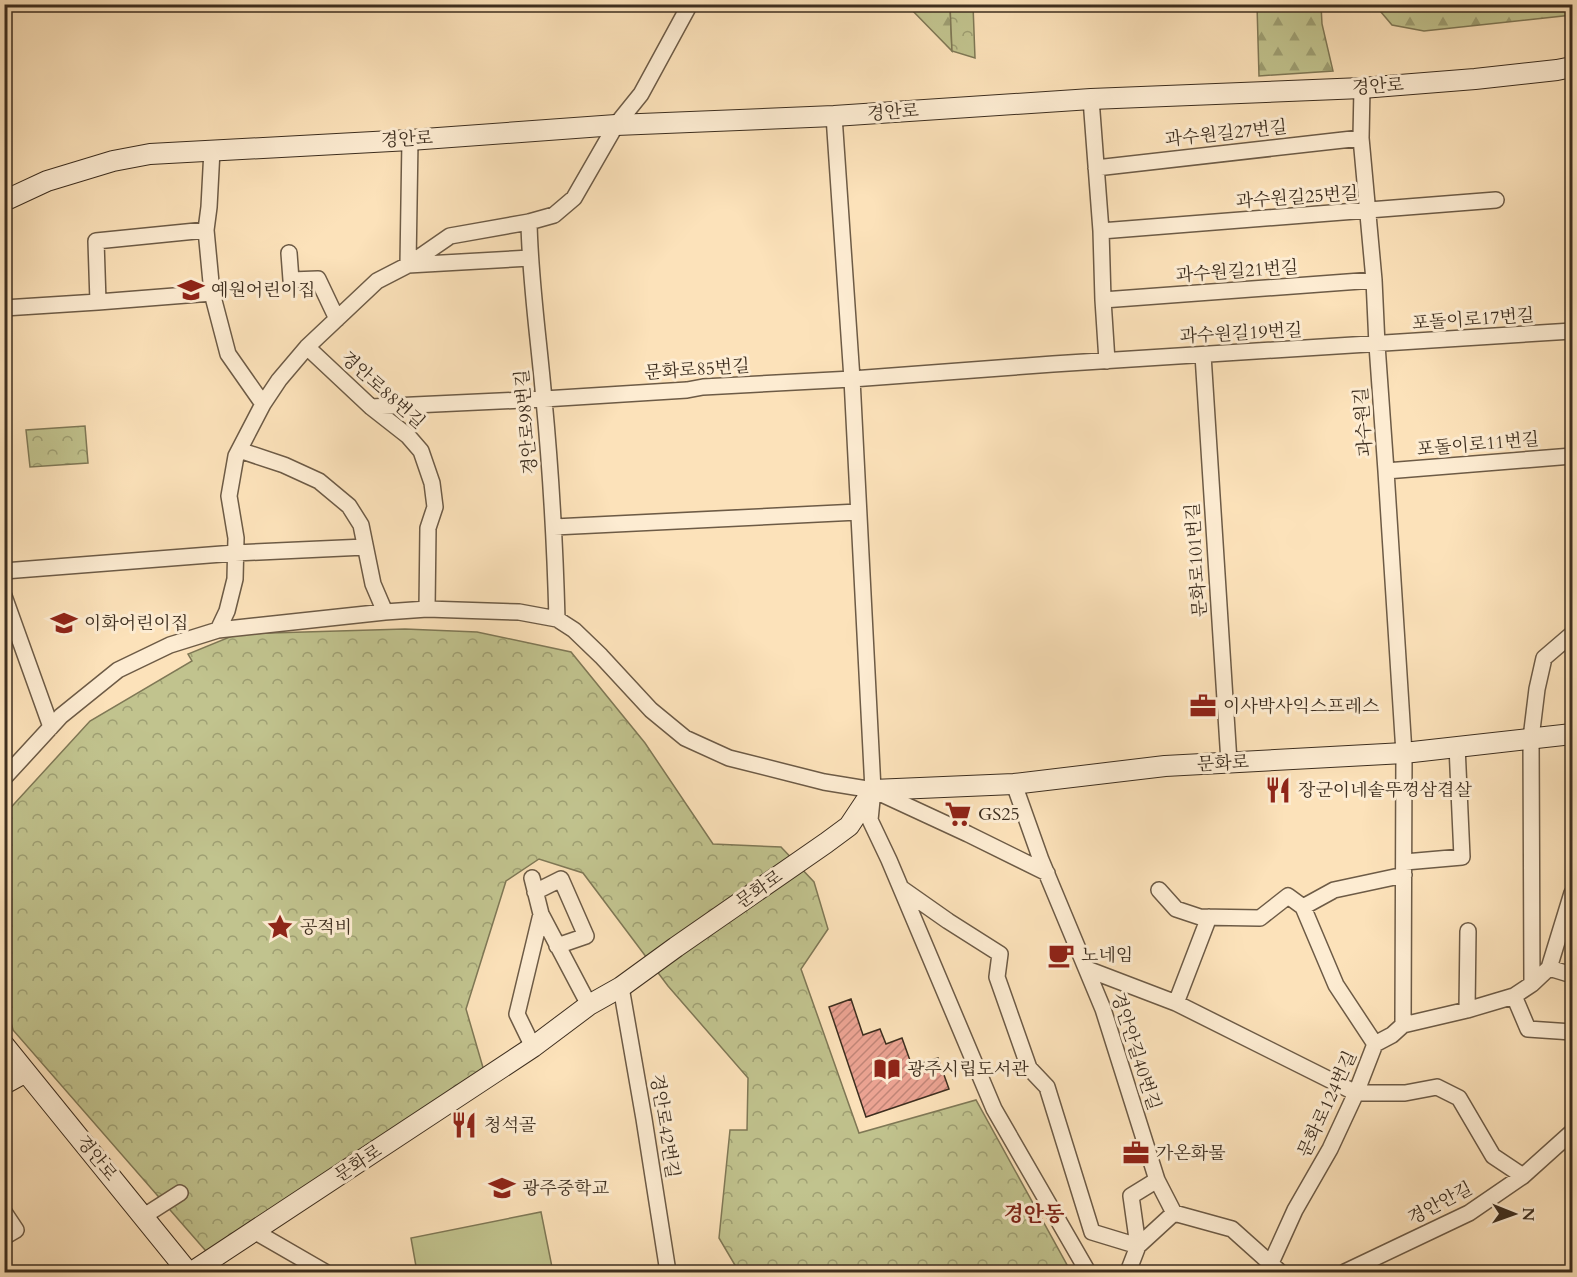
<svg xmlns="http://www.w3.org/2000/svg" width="1577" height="1277" font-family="Cardo,'Noto Serif KR',serif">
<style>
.grass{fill:#c1c38e;stroke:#7f7856;stroke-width:1.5}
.forest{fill:url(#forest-firs);stroke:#7f7856;stroke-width:1.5}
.park{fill:url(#park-crowns);stroke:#7f7856;stroke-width:1.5}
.building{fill:url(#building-hatch);stroke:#3d2e1f;stroke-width:1.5}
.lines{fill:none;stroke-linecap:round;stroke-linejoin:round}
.street-casing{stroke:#6d5b46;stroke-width:18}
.secondary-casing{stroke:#3d2e1f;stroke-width:22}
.street{stroke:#fdecd2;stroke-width:15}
.secondary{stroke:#fdecd2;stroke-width:20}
.labels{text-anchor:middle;stroke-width:6;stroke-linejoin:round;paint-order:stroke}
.street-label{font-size:18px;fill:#3d2e1f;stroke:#fdecd2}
.poi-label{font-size:18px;fill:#3d2e1f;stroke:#fdecd2;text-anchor:start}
.quarter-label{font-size:21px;font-weight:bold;fill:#7a1f14;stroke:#fdecd2}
</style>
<defs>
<pattern id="forest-firs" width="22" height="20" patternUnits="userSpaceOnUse" patternTransform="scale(1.5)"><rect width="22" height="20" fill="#c1c38e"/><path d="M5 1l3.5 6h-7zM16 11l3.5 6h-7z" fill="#9e9f73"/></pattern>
<pattern id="park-crowns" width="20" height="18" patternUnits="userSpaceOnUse" patternTransform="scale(1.5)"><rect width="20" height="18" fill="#c1c38e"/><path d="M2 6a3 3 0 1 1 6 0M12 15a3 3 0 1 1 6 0" fill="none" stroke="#9e9f73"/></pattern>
<pattern id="building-hatch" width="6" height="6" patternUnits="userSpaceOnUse" patternTransform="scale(1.5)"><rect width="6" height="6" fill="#eba392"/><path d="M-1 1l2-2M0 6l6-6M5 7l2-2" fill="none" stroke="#c08577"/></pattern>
</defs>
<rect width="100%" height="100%" fill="#fce2ba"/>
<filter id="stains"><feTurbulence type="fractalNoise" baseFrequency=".00333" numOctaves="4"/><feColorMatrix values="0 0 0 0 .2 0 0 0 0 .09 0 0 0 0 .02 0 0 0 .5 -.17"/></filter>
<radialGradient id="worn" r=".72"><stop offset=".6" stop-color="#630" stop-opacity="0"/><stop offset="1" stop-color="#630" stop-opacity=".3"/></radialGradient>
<path class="grass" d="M541,1212L553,1272H417L411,1238Z"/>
<path class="forest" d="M907,5H950L952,51Z
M1257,5H1321L1322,24L1333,71L1259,76Z
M1375,5H1572V15L1424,31L1392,25Z"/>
<path class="park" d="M950,5H973L975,58L952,51Z
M85,426L88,463L30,467L26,430Z
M405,629L477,632L571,652L645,743L713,844L781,847L814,882L828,929L801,969L859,1133L976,1100L1071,1272H739L719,1238L730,1130H747L748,1078L668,986L583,873L539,859L506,881L466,1009L484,1071L212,1258L13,1030L4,995V815L90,721L192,661L188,654L237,634Z"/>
<path class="building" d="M851,999L863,1035L880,1029L886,1044L902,1038L912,1066L938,1058L949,1089L866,1117L829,1007Z"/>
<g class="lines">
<g class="street-casing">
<path id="street" d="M1362,88L1361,138L1374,280L1377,345L1386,471L1404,753L1403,1025
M1091,99L1101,231L1103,300L1107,361
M834,116L852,379L873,790L870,820L889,860L994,1109L1088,1272
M410,140L408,265L530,258
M212,150L209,207L206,230L212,293L228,354L263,404
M1096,168L1361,138
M529,222C530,281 539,340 544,400C551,473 555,545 557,619
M1101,231L1496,200
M289,253L291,280L318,279L337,319
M1103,300L1374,280
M98,302L96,241L206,230
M4,308L98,302L212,293
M307,347L371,407L408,436L421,451L432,483L435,507L428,528L427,609
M1203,355L1229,762
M371,407L544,399L687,390L703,387L852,379L1053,364L1572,331
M239,450L284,465L319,481L349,506L361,525L373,584L385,612
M1386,471L1572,456
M554,527L858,512
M4,571L235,553L365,547
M4,596L51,727
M218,630L385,612L427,609L519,612L557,619L574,630L601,656L651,710L685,738L729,758L824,782L873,790L968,834L1047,873
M4,778L61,716L118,670L170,645L218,630L227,611L235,579L236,538L229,496L236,456L263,404L279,380L307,347L377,281L408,265L450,236L529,222L554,215L574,198L616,125L641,94L690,4
M1014,784L1041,860L1103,1009L1157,1180L1174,1213L1232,1229L1280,1272
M1405,862L1462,857L1457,746
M532,878L541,914L589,1005
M901,888L948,921L1000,954L997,977L1029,1068L1047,1087L1092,1232L1138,1246L1174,1213
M1159,890L1176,909L1200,917L1260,918L1288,896L1303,907
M535,892L561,879L586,936L557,946
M1549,968L1572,975
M1087,969L1176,1003L1356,1093H1405L1437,1087L1459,1098L1493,1156L1523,1176
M1532,984L1531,738L1537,689L1544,658L1572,634
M621,987L644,1119L668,1272
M1514,996L1528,1029L1572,1032
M1176,1003L1209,917
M1467,1010L1468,931
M1375,1044L1336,985L1303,907L1334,890L1404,875
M533,1047L517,1014L541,914
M4,1212L16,1230L4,1237
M144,1216L180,1193
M254,1231L325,1272
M1271,1263L1295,1210L1330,1149L1356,1093L1375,1044L1392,1035L1403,1025L1467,1010L1514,996L1532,984L1549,968L1572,893
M1128,1272L1138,1246L1131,1196L1157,1180
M1345,1272L1469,1213L1523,1176L1572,1132"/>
</g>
<g class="secondary-casing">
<path id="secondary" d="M4,201L47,181L113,161L150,154L410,140L616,125L834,116L1091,99L1362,88L1475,79L1557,70L1572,67
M4,1045L188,1272
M4,1084L26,1072
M192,1272L533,1047L589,1005L621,987L676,947L826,843L849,826L873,790L1014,784L1165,766L1404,753L1572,734"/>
</g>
<use href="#street" class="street"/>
<use href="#secondary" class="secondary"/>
</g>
<defs>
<g id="school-bare" transform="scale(2.07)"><path d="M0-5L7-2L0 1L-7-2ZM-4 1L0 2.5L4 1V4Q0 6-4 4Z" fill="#8f2418" stroke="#fdecd2" stroke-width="2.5" paint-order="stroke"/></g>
<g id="office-bare" transform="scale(2.07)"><path d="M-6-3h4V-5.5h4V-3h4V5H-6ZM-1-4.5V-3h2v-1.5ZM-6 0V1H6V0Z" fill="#8f2418" stroke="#fdecd2" stroke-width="2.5" paint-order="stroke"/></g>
<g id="restaurant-bare" transform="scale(2.07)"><path d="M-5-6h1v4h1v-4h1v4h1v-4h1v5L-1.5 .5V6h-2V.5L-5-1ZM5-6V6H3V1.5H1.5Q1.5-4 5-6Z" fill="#8f2418" stroke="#fdecd2" stroke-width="2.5" paint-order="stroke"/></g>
<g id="supermarket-bare" transform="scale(2.07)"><path d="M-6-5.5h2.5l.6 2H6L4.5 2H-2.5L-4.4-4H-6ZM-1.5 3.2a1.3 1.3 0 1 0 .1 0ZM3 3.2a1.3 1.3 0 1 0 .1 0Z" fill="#8f2418" stroke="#fdecd2" stroke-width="2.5" paint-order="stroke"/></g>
<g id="sight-bare" transform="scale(2.07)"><path d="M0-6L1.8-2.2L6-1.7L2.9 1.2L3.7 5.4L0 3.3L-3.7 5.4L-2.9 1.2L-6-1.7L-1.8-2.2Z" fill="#8f2418" stroke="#fdecd2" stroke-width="2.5" paint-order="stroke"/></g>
<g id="cafe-bare" transform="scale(2.07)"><path d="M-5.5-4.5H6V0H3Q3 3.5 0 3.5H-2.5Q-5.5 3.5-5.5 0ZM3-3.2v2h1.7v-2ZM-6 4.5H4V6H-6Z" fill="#8f2418" stroke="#fdecd2" stroke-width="2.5" paint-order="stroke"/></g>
<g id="library-bare" transform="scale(2.07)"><path d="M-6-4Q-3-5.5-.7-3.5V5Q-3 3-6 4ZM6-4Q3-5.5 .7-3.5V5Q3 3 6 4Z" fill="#8f2418" stroke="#fdecd2" stroke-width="2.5" paint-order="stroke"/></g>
</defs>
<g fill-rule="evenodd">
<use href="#school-bare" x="191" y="290"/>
<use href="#school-bare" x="64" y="623"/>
<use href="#office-bare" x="1203" y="706"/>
<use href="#restaurant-bare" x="1278" y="790"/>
<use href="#supermarket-bare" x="958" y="814"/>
<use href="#sight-bare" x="280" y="927"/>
<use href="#cafe-bare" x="1061" y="955"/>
<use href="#library-bare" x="887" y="1069"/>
<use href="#restaurant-bare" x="464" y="1125"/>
<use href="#office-bare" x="1136" y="1153"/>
<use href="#school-bare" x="502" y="1188"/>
</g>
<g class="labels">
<g class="street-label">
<text transform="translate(1378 86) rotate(-4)" y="6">경안로</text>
<text transform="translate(893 112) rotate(-4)" y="6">경안로</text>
<text transform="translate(1226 133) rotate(-6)" y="6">과수원길27번길</text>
<text transform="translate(407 139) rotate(-3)" y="6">경안로</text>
<text transform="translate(1297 197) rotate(-4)" y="6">과수원길25번길</text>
<text transform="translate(1237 271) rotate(-4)" y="6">과수원길21번길</text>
<text transform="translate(1473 319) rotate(-4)" y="6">포돌이로17번길</text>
<text transform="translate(1241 333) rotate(-3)" y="6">과수원길19번길</text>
<text transform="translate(697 369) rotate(-4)" y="6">문화로85번길</text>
<text transform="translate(383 390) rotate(42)" y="6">경안로88번길</text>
<text transform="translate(526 422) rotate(-95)" y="6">경안로98번길</text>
<text transform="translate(1363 422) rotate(-94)" y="6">과수원길</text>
<text transform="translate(1478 444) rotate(-5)" y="6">포돌이로11번길</text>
<text transform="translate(1196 560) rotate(-94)" y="6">문화로101번길</text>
<text transform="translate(1223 763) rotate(-3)" y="6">문화로</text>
<text transform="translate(759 889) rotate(-35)" y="6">문화로</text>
<text transform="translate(1136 1051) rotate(72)" y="6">경안안길40번길</text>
<text transform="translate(1327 1104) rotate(-65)" y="6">문화로124번길</text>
<text transform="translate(665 1126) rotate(81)" y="6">경안로42번길</text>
<text transform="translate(97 1158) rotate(51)" y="6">경안로</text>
<text transform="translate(358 1163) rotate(-33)" y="6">문화로</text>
<text transform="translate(1440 1203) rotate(-28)" y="6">경안안길</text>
</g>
<g class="poi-label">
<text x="211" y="296">예원어린이집</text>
<text x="84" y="629">이화어린이집</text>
<text x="1223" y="712">이사박사익스프레스</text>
<text x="1298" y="796">장군이네솥뚜껑삼겹살</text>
<text x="978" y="820">GS25</text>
<text x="300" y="933">공적비</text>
<text x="1081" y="961">노네임</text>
<text x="907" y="1075">광주시립도서관</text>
<text x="484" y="1131">청석골</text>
<text x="1156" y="1159">가온화물</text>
<text x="522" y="1194">광주중학교</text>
</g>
<g class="quarter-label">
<text x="1034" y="1221">경안동</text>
</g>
</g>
<rect width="1577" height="1277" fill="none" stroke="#fce2ba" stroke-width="24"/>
<rect x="6" y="6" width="1565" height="1265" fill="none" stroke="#3d2e1f" stroke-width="3"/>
<rect x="12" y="12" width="1553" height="1253" fill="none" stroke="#3d2e1f" stroke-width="1.5"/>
<g transform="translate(1514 1214) rotate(91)" stroke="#fdecd2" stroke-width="4.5" paint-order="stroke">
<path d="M0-4.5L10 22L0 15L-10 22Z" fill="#3d2e1f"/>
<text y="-9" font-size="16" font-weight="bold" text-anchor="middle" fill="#3d2e1f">N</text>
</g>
<rect width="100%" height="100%" filter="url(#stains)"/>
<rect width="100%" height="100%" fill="url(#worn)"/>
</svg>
